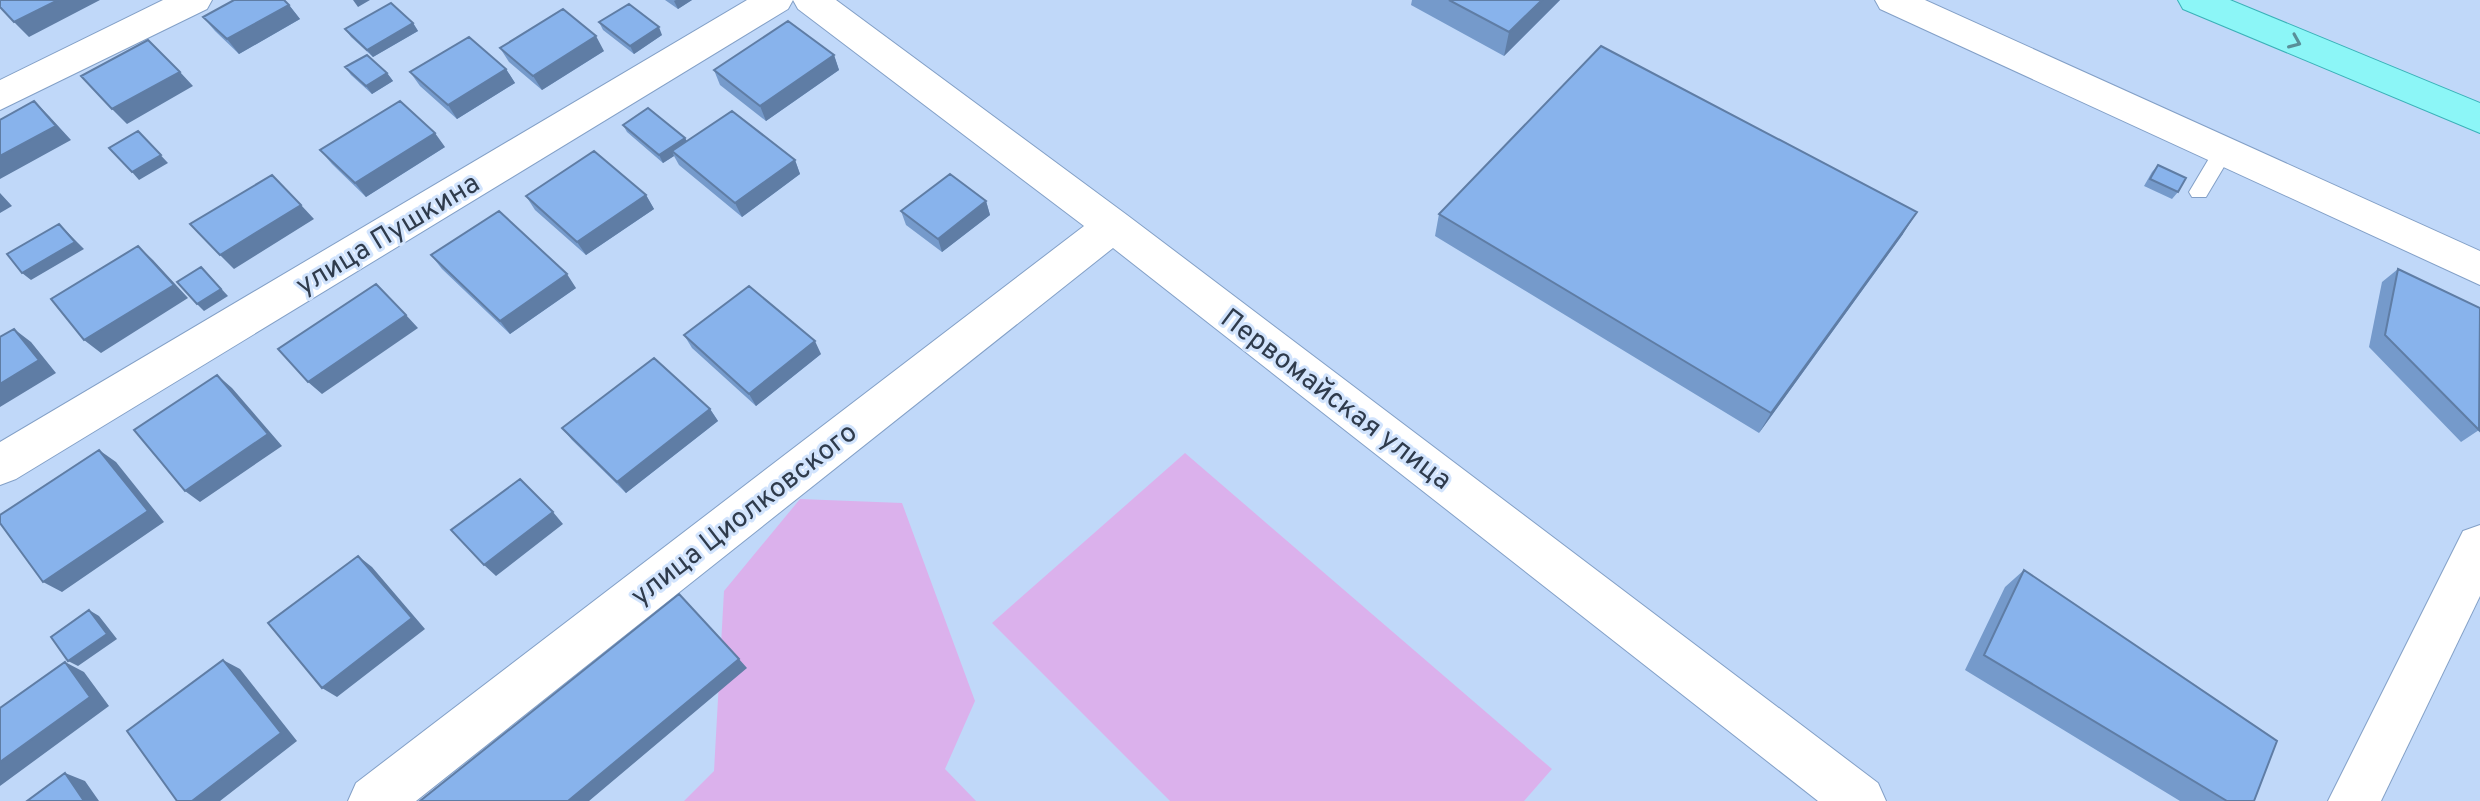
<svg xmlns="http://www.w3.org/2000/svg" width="2480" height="801" font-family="Overpass,sans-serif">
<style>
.green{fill:#dbb1ec}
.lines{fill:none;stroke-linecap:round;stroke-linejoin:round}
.service-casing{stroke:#83a0c7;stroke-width:2}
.minor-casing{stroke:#83a0c7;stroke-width:2}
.tertiary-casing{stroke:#83a0c7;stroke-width:2}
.primary-casing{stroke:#3ab1b8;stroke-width:2}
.service{fill:#fff;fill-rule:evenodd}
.minor{fill:#fff;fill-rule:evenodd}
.tertiary{fill:#fff;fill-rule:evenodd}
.primary{fill:#8cf6f7;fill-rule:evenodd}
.wall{fill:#759acb}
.shaded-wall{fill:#5f7da5}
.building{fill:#88b3ec;stroke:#5f7da5;stroke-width:2}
.oneway{stroke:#598f99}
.labels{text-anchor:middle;stroke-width:6;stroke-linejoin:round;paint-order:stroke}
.street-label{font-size:28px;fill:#2f3b4c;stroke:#d2e4fd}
</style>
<rect width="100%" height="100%" fill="#c0d8f9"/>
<path class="green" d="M1185,453L1552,769L1524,801H1170L992,623Z
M800,499L902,503L975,701L945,769L976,801H684L714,771L724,591Z"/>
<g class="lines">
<g class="service-casing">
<path id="service" d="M2224,143L2231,145L2234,150L2231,155L2206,197H2192L2189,192L2192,187L2217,145Z"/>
</g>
<g class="minor-casing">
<path id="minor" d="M163,0H212L207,9L0,110V80Z
M747,0H793L788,9L16,479L0,485V442Z
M793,0H836L1127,215L1878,783L1886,801H1818L1113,248L416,801H348L356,783L1084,226L798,9Z
M1875,0H1925L2480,251V285L1880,9Z"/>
</g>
<g class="tertiary-casing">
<path id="tertiary" d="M2480,525V596L2381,801H2328L2463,531Z"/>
</g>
<g class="primary-casing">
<path id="primary" d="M2178,0H2230L2480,103V133L2183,9Z"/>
</g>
<use href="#service" class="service"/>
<use href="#minor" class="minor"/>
<use href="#tertiary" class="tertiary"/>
<use href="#primary" class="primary"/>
</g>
<path class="wall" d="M665,0H692L678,9Z
M1412,0H1560L1504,56L1411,5Z
M289,5L300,19L239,54L215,31L203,17Z
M599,22L662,35L634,54L603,30Z
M413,23L418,31L373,57L351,37L345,29Z
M500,48L604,51L542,90L509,62Z
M834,55L839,70L766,121L720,85L714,70Z
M345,67L387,73L393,81L372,94L351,75Z
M506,69L515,83L457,119L420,86L410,72Z
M623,125L685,138L687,141L795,160L800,174L742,217L679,165L674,156L663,163L627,132Z
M445,147L366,197L332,164L320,150Z
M2158,165L2178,192L2172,199L2144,186L2152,172Z
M646,195L654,209L586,255L535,210L526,196Z
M986,201L990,215L942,252L906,225L901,211Z
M1439,214L1903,234L1759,433L1435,236Z
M431,255L576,288L510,334L442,269Z
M2398,269L2479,430L2461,442L2369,347L2382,282Z
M684,335L821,354L756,406L692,348Z
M710,409L718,421L626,493L572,440L562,428Z
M2024,570L2254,801H2180L1965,670L2005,587Z"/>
<path class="shaded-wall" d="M58,0H100L29,37L14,22Z
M353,0H370L358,7Z
M676,0H692L678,9L674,1Z
M1542,0H1560L1504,56L1509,32Z
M289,5L300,19L239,54L227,39Z
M413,23L418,31L373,57L367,50Z
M659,27L662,35L634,54L630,46Z
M596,36L604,51L542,90L533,76Z
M834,55L839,70L766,121L760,106Z
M506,69L515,83L457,119L448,105Z
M180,72L193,86L127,124L112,109Z
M387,73L393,81L372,94L366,86Z
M34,101L49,116L71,140L0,179V156Z
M138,131L168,163L139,180L132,172Z
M435,133L445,147L366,197L355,183Z
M685,138L689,145L672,151L674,156L663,163L659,155Z
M795,160L800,174L742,217L735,203Z
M0,193L12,206L0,213Z
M646,195L654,209L586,255L577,242Z
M986,201L990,215L942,252L938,239Z
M301,205L314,219L234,269L220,255Z
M1917,212L1903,234L1759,433L1771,413Z
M59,224L84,249L31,280L22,273Z
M138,246L153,260L188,298L101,353L84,340Z
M201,267L228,296L204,311L197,304Z
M567,274L576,288L510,334L500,321Z
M406,315L418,328L322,394L308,382Z
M14,329L31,342L56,373L0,407V384Z
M815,341L821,354L756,406L749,394Z
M217,375L232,388L282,446L200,502L185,491Z
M710,409L718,421L626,493L617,482Z
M99,450L116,462L164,522L62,592L43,582Z
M553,512L563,524L496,576L484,565Z
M358,556L372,567L425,629L337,697L322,688Z
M89,610L99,616L117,639L78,666L68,661Z
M739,659L747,668L589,801H568Z
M223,660L240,669L297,741L220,801H192Z
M65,662L84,672L109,706L0,786V762Z
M65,773L85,781L99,801H84Z"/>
<path class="building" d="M0,0H58L14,22L0,7Z
M234,0H284L289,5L227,39L203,17Z
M1449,0H1542L1509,32Z
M391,3L413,23L367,50L345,29Z
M629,4L659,27L630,46L599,22Z
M563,9L596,36L533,76L500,48Z
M788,21L834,55L760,106L714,70Z
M469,37L506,69L448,105L410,72Z
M148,40L180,72L112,109L81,76Z
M1601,46L1917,212L1771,413L1439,214Z
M367,55L387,73L366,86L345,67Z
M34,101L56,126L0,156V120Z
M400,101L435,133L355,183L320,150Z
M648,108L685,138L659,155L623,125Z
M732,111L795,160L735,203L672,151Z
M138,131L161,155L132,172L109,148Z
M594,151L646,195L577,242L526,196Z
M2158,165L2186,178L2178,192L2150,179Z
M950,174L986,201L938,239L901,211Z
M272,175L301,205L220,255L190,224Z
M499,211L567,274L500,321L431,255Z
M59,224L75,242L22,273L7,254Z
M138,246L174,285L84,340L51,299Z
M201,267L221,289L197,304L177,282Z
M2398,269L2480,308L2479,430L2385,335Z
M376,284L406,315L308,382L278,349Z
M749,286L815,341L749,394L684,335Z
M14,329L39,360L0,384V337Z
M654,358L710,409L617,482L562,428Z
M217,375L268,434L185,491L134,430Z
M99,450L148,511L43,582L0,523V515Z
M520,479L553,512L484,565L451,530Z
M358,556L412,618L322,688L268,623Z
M2024,570L2277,741L2254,801H2227L1984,655Z
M679,594L739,659L568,801H420Z
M89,610L107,634L68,661L51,637Z
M223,660L281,733L192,801H177L127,731Z
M65,662L90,697L0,762V708Z
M65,773L84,801H27Z"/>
<defs><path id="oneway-chevron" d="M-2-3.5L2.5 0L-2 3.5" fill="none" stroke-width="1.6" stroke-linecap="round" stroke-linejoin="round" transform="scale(2)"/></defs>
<use class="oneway" href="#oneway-chevron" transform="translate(2295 42) rotate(23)"/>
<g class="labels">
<g class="street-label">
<text transform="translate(387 233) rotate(-31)" y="10">улица Пушкина</text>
<text transform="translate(1337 398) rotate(37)" y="10">Первомайская улица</text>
<text transform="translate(743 513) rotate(-38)" y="10">улица Циолковского</text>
</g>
</g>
</svg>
